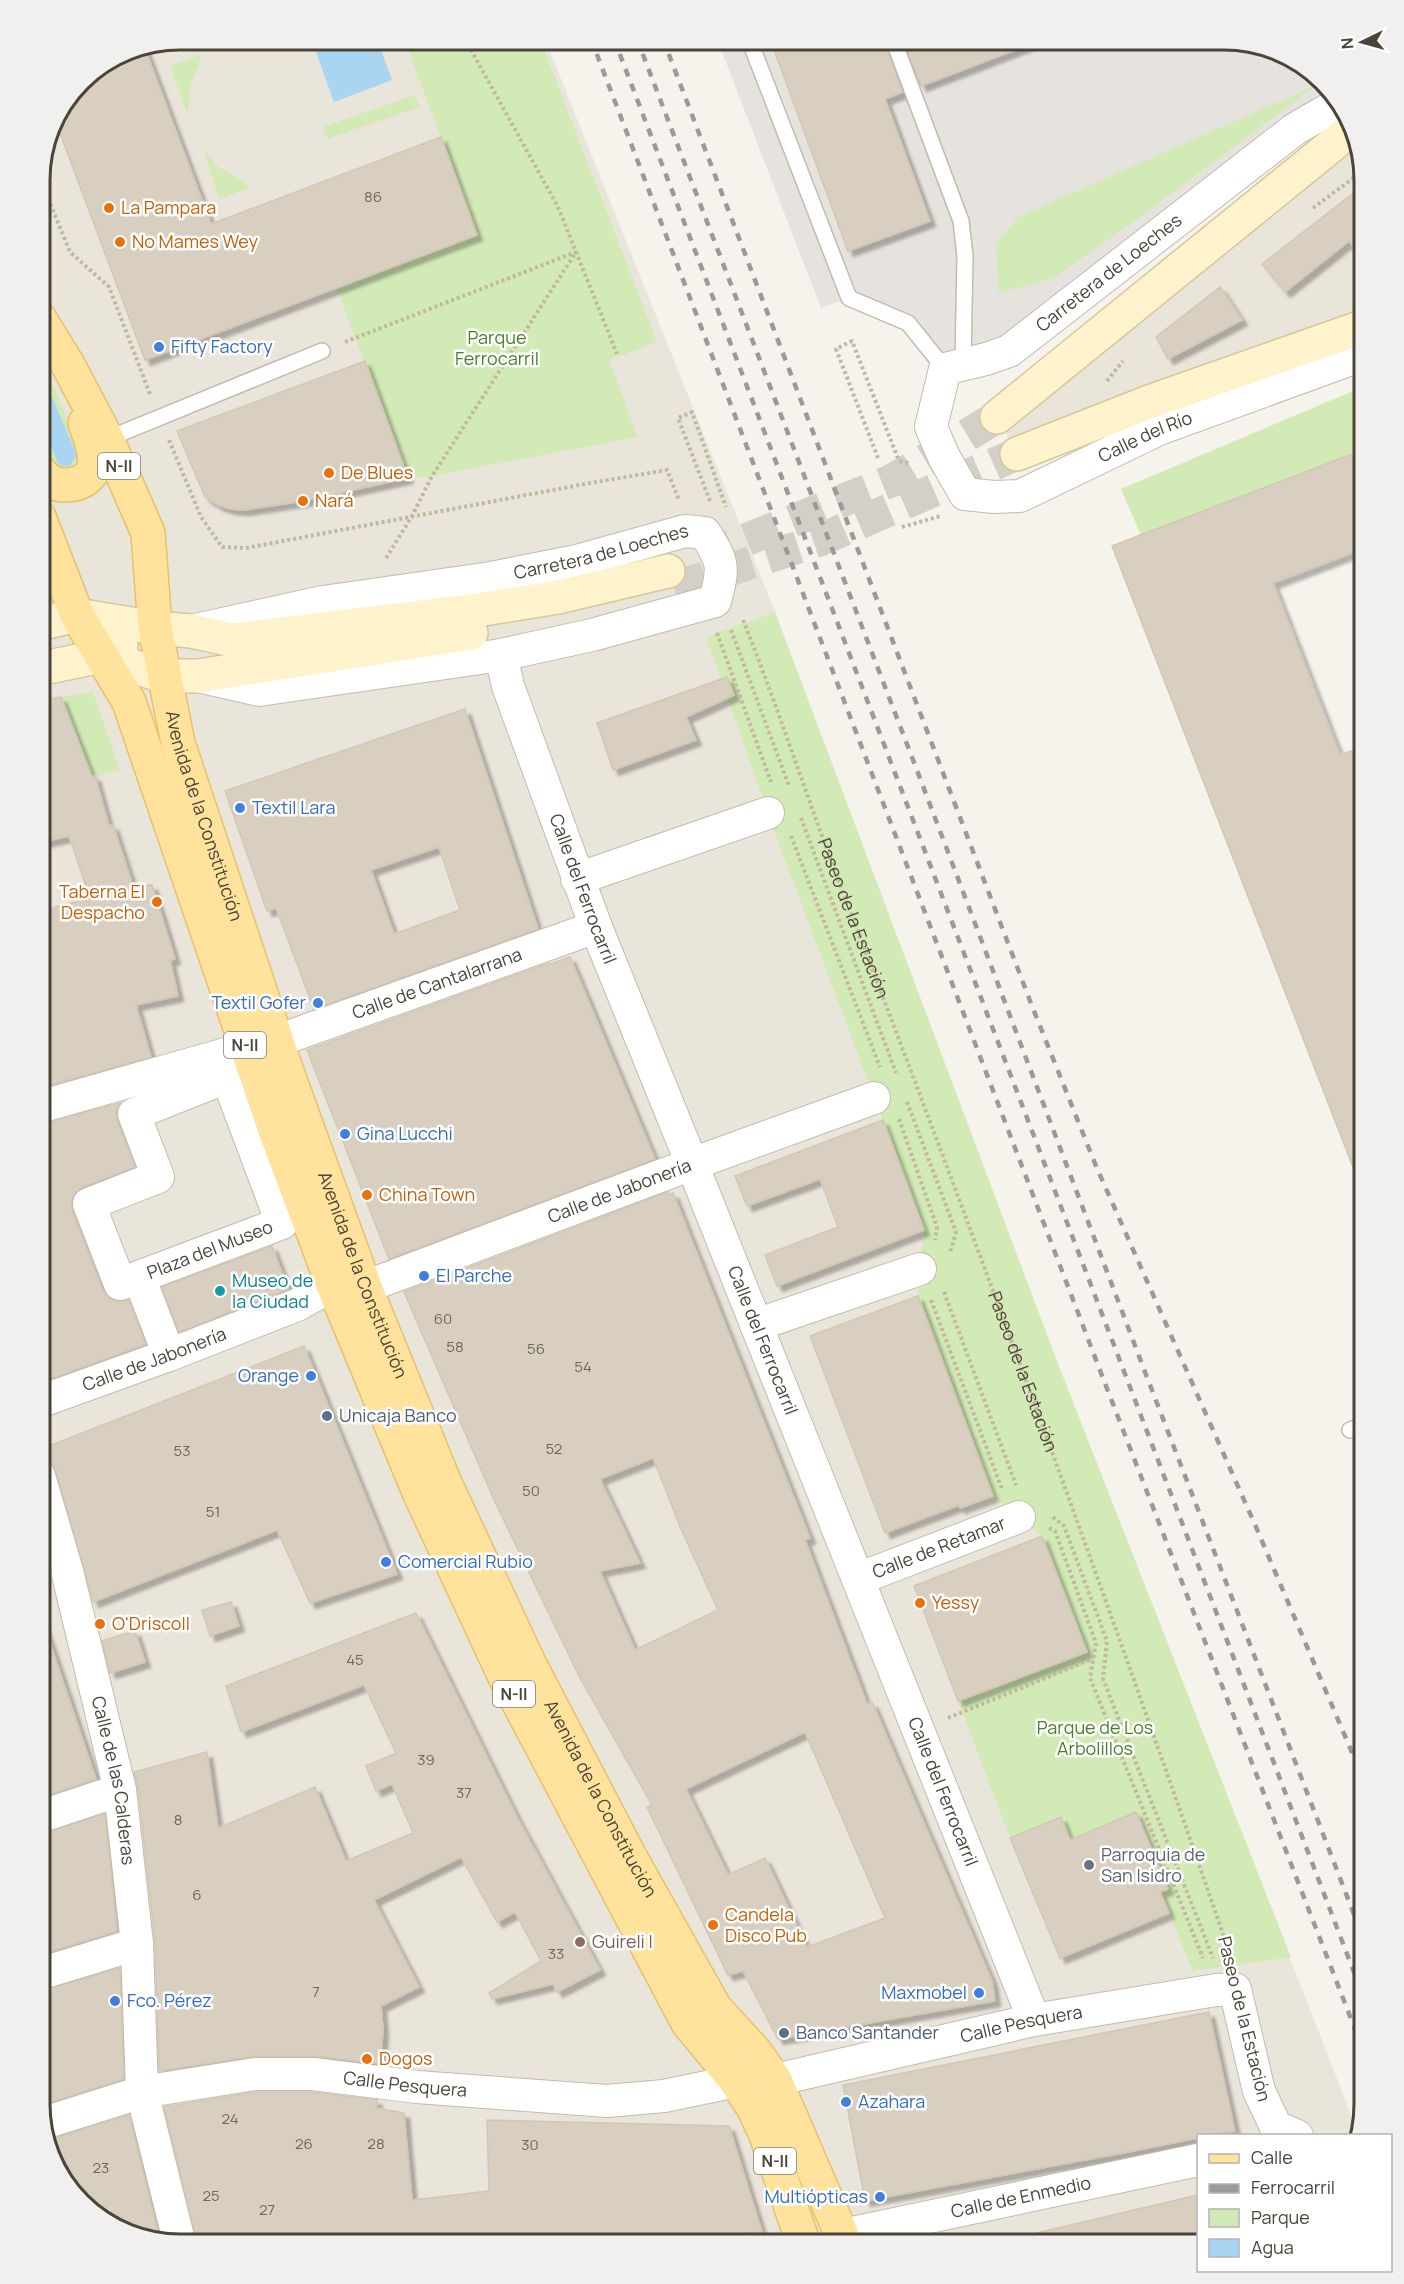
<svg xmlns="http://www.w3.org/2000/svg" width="1404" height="2284" font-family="Manrope,sans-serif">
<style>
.residential{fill:#eae5da}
.industrial{fill:#e6e2dd}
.green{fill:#d2eab5}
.water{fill:#a9d4f2}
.building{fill:#d8cfc1;stroke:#d3c7b4;stroke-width:1.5;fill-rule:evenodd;filter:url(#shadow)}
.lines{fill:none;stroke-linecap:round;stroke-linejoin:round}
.secondary-tunnel{stroke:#d4d0c8;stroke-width:33;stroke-dasharray:33 16;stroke-linecap:butt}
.lane-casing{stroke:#c2bbae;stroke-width:18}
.street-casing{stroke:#c2bbae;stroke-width:34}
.secondary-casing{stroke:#d6c79b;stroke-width:36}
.primary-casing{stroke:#e6c16a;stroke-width:36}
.path{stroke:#c4b79f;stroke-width:4;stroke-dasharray:3 3;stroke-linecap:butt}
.lane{stroke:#fff;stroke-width:15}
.street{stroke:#fff;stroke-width:32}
.secondary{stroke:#fff3cd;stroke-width:33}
.primary{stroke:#ffe39c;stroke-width:33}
.rail{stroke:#9a9a9a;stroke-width:4.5;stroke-dasharray:8 8;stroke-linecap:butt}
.food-dot{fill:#e8710a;stroke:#fff;stroke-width:2}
.shop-dot{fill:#3f7fe0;stroke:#fff;stroke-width:2}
.culture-dot{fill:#0f9aa8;stroke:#fff;stroke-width:2}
.service-dot{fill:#5c6f8a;stroke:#fff;stroke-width:2}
.worship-dot{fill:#6b7280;stroke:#fff;stroke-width:2}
.education-dot{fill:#8d6e63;stroke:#fff;stroke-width:2}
.labels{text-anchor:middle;stroke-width:5;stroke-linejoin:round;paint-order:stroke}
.number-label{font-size:15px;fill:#6e675b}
.shield{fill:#fff;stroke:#817c74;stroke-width:1.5}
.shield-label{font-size:16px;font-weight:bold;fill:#4b4439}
.food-label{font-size:18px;fill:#c56008;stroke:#fff;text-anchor:start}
.street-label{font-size:18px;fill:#4b4439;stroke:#fff}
.park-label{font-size:18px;fill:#4a7f2a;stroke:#fff}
.shop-label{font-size:18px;fill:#366cbe;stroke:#fff;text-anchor:start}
.culture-label{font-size:18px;fill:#0d838f;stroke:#fff;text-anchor:start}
.service-label{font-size:18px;fill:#4e5e75;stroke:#fff;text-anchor:start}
.worship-label{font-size:18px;fill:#5b616d;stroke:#fff;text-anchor:start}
.education-label{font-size:18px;fill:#785e54;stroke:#fff;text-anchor:start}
.rim{fill:none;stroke:#4b4439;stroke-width:3}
</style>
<defs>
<filter id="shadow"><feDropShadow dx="5.5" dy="5.5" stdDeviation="1.5" flood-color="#0004"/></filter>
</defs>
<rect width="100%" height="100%" fill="#f6f3ec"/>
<path class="residential" d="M180,39H545L775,612L1058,1364L1357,2130L1356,2136H1198V2245H171L102,2221L54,2167L39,2104V171L53,118L81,80L126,50Z
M1353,128L1365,180V326L1017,454L997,417Z"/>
<path class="industrial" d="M717,39H1234L1303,63L1338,104L1009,351L945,369L908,323L849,298L821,308Z"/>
<path class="green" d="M404,39H540L657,342L609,360L638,437L432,476L408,478L337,289L477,235Z
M200,55L201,60L191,84L188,116L170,66Z
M1317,85L1144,214L1055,277L999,293L996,245L1018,217Z
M414,95L420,107L327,139L323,127Z
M203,149L218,167L246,183L249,188L219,199Z
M39,358L53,385L82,454L80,465L62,471C32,450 39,391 39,358Z
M1365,386V449L1141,535L1121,489Z
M775,612L1058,1364L1291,1957L1193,1971L1160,1892L1168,1889L1136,1813L1070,1840L1061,1817L1010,1838L958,1701L1087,1651L1073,1614L1045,1624L1057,1575L1042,1536L993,1496L918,1296L924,1230L783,855L706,637Z
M93,692L120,770L90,777L61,697Z
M39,1538L54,1582L39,1586Z"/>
<path class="water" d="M351,39H377L392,80L334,102L316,52Z
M48,388L77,455L70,466H63L57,462L39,412V391Z"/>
<path class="building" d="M770,39H883L903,92L885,99L930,221L848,251Z
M903,39H1036V42L921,86Z
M144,46L211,224L441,137L477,235L145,360L54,117L81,80L126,50Z
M1365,184V262L1349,241L1285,292L1262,264Z
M1220,287L1242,320L1168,359L1156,337Z
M365,361L408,478L303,501L244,510L230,509L218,505L205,497L177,431Z
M1365,449V548L1273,583L1340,755L1365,746V1193H1363L1112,546Z
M727,677L734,695L686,717L696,740L613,770L597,723Z
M61,697L92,777L95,776L109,826L113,825L133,886L152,885L175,959L170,960L178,996L136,1005L151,1057L39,1088V911L90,898L69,836L39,843V701Z
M465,709L538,929L314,1009L276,908L267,911L225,791ZM439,847L460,910L394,934L371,870Z
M570,957L655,1159L389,1259L307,1050L549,963L550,964Z
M120,1103L116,1111L117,1120L135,1167L82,1187L75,1193L71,1202L72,1210L103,1291L108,1298L117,1302L129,1300L146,1344L39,1383V1124Z
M883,1120L924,1230L777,1286L765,1255L838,1227L820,1179L747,1206L735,1176Z
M668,1192L669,1195L673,1193L810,1538L805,1540L867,1704L872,1702L992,1981L995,2001L778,2039L743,1971L728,1975L647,1807L652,1805L579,1676L495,1502L404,1292ZM653,1458L681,1529L718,1610L635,1650L600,1571L640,1563L600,1479ZM805,1732L885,1918L807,1947L765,1858L728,1875L686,1789Z
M272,1246L288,1289L179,1332L162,1287Z
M918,1296L993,1496L960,1508L959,1505L885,1533L810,1336Z
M304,1346L397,1574L310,1603L277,1530L93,1602L56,1471L48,1461L44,1448Z
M1042,1536L1087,1652L958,1701L914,1586Z
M231,1602L239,1626L210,1636L202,1610Z
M416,1613L517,1817L600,1970L557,1992L553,1984L492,1999L489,1993L541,1961L515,1912L497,1922L461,1857L374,1900L419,1987L381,2006L383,2031L380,2064L315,2056H255L159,2071L155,1942L138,1788L134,1772L207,1752L218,1828L315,1787L346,1861L413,1833L392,1784L376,1791L366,1766L396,1753L364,1685L241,1732L226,1686Z
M44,1625L96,1779L39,1798V1626Z
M135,1631L145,1662L110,1673L102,1641Z
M1136,1812L1168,1889L1160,1892L1169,1913L1060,1958L1010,1838L1061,1817L1070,1840Z
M105,1814L117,1931L39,1955V1834Z
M120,1968L124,2079L39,2106V1991Z
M1209,2012L1235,2131L1198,2136V2138L1128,2152L865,2201L843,2085Z
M256,2092H312L377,2100L376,2108L404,2113L412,2200L489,2191L487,2120L729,2126L762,2232L623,2245H197L164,2107Z
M129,2115L160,2241L102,2221L54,2167L48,2140Z
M1198,2195V2245H1033L1032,2234Z"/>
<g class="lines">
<path class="secondary-tunnel" d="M701,558L891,481L997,417
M674,588L820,540L1017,454"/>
<g class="lane-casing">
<path id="lane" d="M749,39L849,298L908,323L945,369
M893,39L961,221L965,256L963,363
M107,439L322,351
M1350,1430L1365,1424"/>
</g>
<g class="street-casing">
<g id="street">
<path id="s2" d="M1338,104L1295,129L1009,351L986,359L945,369L931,427L944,457L965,494L994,497L1020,496L1159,429L1365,354"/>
<path id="s3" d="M191,631L323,602L491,578L577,561L685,531L705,533C724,563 724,567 715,601L592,635L501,655L259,690L202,677"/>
<path id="s4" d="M501,655L508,686L596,927L692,1164L1034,2020"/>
<path d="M577,879L768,813"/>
<path id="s5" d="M277,1041L596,927"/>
<path d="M227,1077L282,1223L120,1284L89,1204L158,1177L134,1114Z"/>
<path d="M39,1107L247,1048"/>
<path d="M139,1277L169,1355"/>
<path id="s6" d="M365,1287L692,1164L874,1098"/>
<path d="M756,1325L920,1269"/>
<path id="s7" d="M39,1402L169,1355L297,1305L333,1285"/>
<path id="s8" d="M39,1476L67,1571L120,1790L137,1944L142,2092L180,2245"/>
<path id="s9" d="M858,1579L1019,1517"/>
<path d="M39,1817L120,1790"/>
<path d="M39,1974L137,1944"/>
<path id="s10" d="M759,2101L775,2080L1034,2020L1216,1990L1235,1989L1259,2091L1276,2127L1297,2136"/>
<path id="s11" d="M44,2123L142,2092L255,2074H313L417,2087L607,2101L664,2096L736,2081L749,2062"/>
<path id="s12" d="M843,2235L1198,2160"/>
</g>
</g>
<g class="secondary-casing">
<path id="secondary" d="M997,417L1353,128
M1017,454L1149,402L1365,326
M39,624L77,615L155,628L191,631L233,640L471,611L558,597L668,571
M101,656L163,676H198L471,633
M39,669L101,656L121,646"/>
</g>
<g class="primary-casing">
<g id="primary">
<path id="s13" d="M39,318L68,365L107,439L148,533L155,628L178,743L287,1072L365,1287L444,1481L530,1665L629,1855L715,2008L756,2053L775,2080L846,2245"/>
<path d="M39,471C42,474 46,479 50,481C65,489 90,485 94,466C97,452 89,436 85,423"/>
<path d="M39,517L77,615L129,702L276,1133L333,1285L419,1492L505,1677L688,2023L736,2081L754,2109L766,2135L804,2245"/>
</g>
</g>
<g class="path">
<path d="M465,39L558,207L617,354"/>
<path d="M39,176L70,252L109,287L150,394"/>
<path d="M1313,208L1363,171"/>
<path d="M1355,291L1365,287"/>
<path d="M345,342L576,252"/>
<path d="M1107,381L1123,361"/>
<path d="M169,440L201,517L222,547L246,548L590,483L667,470L679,500"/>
<path d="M878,458L836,349L852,341L899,461L909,463"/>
<path d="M710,501L678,418L692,412L726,507"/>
<path d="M902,527L941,516"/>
<path d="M386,558L412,516L432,476L576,252"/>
<path id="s1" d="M743,620C779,710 809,804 844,895C979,1247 1108,1601 1231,1957"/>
<path d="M731,630L789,786"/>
<path d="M717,633L771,782"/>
<path d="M801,818L896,1073"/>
<path d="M791,836L880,1067"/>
<path d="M907,1102L956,1232L950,1253"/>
<path d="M899,1119L937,1227L935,1240"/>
<path d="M944,1292L1016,1485"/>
<path d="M931,1300L1002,1489"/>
<path d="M1053,1517L1064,1526L1107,1641L1103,1679L1213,1958"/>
<path d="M1049,1528L1055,1531L1096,1643L1090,1678L1203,1958"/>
<path d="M948,1718L1092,1659"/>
</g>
<use href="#lane" class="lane"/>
<use href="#street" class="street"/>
<use href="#secondary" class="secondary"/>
<use href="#primary" class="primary"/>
<path class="rail" d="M591,39L1106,1386L1365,2055
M614,39L1365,2001
M637,39L918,773L1145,1372L1365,1943
M663,39L1032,1006L1096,1166L1256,1527L1365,1783"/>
</g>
<g class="food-dot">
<circle cx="109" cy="208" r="6"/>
<circle cx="120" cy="242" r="6"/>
<circle cx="329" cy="473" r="6"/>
<circle cx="303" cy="501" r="6"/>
<circle cx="157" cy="902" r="6"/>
<circle cx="367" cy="1195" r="6"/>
<circle cx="920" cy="1603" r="6"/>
<circle cx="100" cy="1624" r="6"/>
<circle cx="713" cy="1925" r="6"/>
<circle cx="367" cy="2059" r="6"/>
</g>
<g class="shop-dot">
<circle cx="159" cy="347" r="6"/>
<circle cx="240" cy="808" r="6"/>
<circle cx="318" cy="1003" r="6"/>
<circle cx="345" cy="1134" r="6"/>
<circle cx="424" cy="1276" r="6"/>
<circle cx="311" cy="1376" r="6"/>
<circle cx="386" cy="1562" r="6"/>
<circle cx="979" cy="1993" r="6"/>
<circle cx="115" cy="2001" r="6"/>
<circle cx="846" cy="2102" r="6"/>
<circle cx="880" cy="2197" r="6"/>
</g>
<circle class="culture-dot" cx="220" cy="1291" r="6"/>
<g class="service-dot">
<circle cx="327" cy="1416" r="6"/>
<circle cx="784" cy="2033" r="6"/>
</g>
<circle class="worship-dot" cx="1089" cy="1865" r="6"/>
<circle class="education-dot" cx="580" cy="1942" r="6"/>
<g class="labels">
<g class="number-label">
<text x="373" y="202">86</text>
<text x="443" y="1324">60</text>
<text x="455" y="1352">58</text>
<text x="536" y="1354">56</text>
<text x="583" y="1372">54</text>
<text x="554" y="1454">52</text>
<text x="182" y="1456">53</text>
<text x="531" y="1496">50</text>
<text x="213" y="1517">51</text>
<text x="355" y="1665">45</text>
<text x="426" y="1765">39</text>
<text x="464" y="1798">37</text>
<text x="178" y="1825">8</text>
<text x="197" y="1900">6</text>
<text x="556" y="1959">33</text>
<text x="316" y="1997">7</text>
<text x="230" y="2124">24</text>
<text x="304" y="2149">26</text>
<text x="376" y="2149">28</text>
<text x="530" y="2150">30</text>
<text x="101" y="2173">23</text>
<text x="211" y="2201">25</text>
<text x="267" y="2215">27</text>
</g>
<g class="shield">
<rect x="98" y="453" width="42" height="26" rx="4.5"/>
<rect x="224" y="1032" width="42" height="26" rx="4.5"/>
<rect x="493" y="1681" width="42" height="26" rx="4.5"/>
<rect x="754" y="2148" width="42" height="26" rx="4.5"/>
</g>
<g class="shield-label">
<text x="119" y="472">N-II</text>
<text x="245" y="1051">N-II</text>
<text x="514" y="1700">N-II</text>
<text x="775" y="2167">N-II</text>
</g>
<g class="food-label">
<text x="121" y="214">La Pampara</text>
<text x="132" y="248">No Mames Wey</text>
<text x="341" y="479">De Blues</text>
<text x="315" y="507">Nará</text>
<text x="145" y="898" text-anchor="end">Taberna El<tspan x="145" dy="21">Despacho</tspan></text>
<text x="379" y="1201">China Town</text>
<text x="932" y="1609">Yessy</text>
<text x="112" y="1630">O'Driscoll</text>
<text x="725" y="1921">Candela<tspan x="725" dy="21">Disco Pub</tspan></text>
<text x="379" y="2065">Dogos</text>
</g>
<g class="street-label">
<text transform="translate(1109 273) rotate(-38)" y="6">Carretera de Loeches</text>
<text dy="6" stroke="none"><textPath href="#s2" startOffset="807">Calle del Río</textPath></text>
<text dy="6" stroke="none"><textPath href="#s3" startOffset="418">Carretera de Loeches</textPath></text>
<text dy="6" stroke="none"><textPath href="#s13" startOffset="531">Avenida de la Constitución</textPath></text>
<text dy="6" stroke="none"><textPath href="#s4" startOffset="248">Calle del Ferrocarril</textPath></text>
<text dy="6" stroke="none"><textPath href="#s1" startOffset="318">Paseo de la Estación</textPath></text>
<text dy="6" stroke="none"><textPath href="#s5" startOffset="170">Calle de Cantalarrana</textPath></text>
<text dy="6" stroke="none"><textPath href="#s6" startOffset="272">Calle de Jabonería</textPath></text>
<text transform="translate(210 1250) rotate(-21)" y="6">Plaza del Museo</text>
<text dy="6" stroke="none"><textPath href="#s13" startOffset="1017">Avenida de la Constitución</textPath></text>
<text dy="6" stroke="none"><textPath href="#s4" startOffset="734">Calle del Ferrocarril</textPath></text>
<text dy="6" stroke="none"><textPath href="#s7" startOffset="123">Calle de Jabonería</textPath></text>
<text dy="6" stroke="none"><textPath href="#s1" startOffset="802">Paseo de la Estación</textPath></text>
<text dy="6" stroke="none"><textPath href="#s9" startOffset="87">Calle de Retamar</textPath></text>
<text dy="6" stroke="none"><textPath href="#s8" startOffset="314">Calle de las Calderas</textPath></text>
<text dy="6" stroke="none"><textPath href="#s4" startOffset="1220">Calle del Ferrocarril</textPath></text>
<text dy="6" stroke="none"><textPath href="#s13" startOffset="1593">Avenida de la Constitución</textPath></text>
<text transform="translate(1244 2019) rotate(76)" y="6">Paseo de la Estación</text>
<text dy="6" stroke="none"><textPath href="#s10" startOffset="279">Calle Pesquera</textPath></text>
<text dy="6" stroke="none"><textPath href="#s11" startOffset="368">Calle Pesquera</textPath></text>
<text dy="6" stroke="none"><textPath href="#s12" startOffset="182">Calle de Enmedio</textPath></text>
</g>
<g class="park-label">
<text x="497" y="344">Parque<tspan x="497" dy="21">Ferrocarril</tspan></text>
<text x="1095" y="1734">Parque de Los<tspan x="1095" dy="21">Arbolillos</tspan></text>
</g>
<g class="shop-label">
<text x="171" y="353">Fifty Factory</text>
<text x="252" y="814">Textil Lara</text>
<text x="306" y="1009" text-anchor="end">Textil Gofer</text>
<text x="357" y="1140">Gina Lucchi</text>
<text x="436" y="1282">El Parche</text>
<text x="299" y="1382" text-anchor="end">Orange</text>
<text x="398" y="1568">Comercial Rubio</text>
<text x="967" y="1999" text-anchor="end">Maxmobel</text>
<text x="127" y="2007">Fco. Pérez</text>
<text x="858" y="2108">Azahara</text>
<text x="868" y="2203" text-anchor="end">Multiópticas</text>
</g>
<g class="culture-label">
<text x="232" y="1287">Museo de<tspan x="232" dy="21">la Ciudad</tspan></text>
</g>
<g class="service-label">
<text x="339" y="1422">Unicaja Banco</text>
<text x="796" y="2039">Banco Santander</text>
</g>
<g class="worship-label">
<text x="1101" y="1861">Parroquia de<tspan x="1101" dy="21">San Isidro</tspan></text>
</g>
<g class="education-label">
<text x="592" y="1948">Guireli I</text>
</g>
</g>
<path d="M0 0H1404V2284H0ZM180 50H1224A130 130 0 0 1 1354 180V2104A130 130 0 0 1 1224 2234H180A130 130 0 0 1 50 2104V180A130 130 0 0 1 180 50Z" fill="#f1f0ef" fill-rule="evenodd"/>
<path class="rim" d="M180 50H1224A130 130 0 0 1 1354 180V2104A130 130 0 0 1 1224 2234H180A130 130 0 0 1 50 2104V180A130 130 0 0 1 180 50Z"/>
<rect x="1197" y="2134" width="195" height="138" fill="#ffffff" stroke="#b7b4b0" stroke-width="1.5"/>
<rect x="1209" y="2154" width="30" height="9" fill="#ffe39c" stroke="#b7b4b0" stroke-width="1.5"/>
<text x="1251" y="2164" font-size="18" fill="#4b4439">Calle</text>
<rect x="1209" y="2184" width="30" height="9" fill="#9a9a9a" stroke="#b7b4b0" stroke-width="1.5"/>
<text x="1251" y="2194" font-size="18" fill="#4b4439">Ferrocarril</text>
<rect x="1209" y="2209" width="30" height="18" fill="#d2eab5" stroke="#b7b4b0" stroke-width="1.5"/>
<text x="1251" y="2224" font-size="18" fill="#4b4439">Parque</text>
<rect x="1209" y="2239" width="30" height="18" fill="#a9d4f2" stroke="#b7b4b0" stroke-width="1.5"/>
<text x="1251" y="2254" font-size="18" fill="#4b4439">Agua</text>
<g transform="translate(1362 42) rotate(265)" stroke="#ffffff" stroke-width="4.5" paint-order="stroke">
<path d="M0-4.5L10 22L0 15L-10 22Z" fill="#4b4439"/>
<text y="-9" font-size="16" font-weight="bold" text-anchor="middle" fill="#4b4439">N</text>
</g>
</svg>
